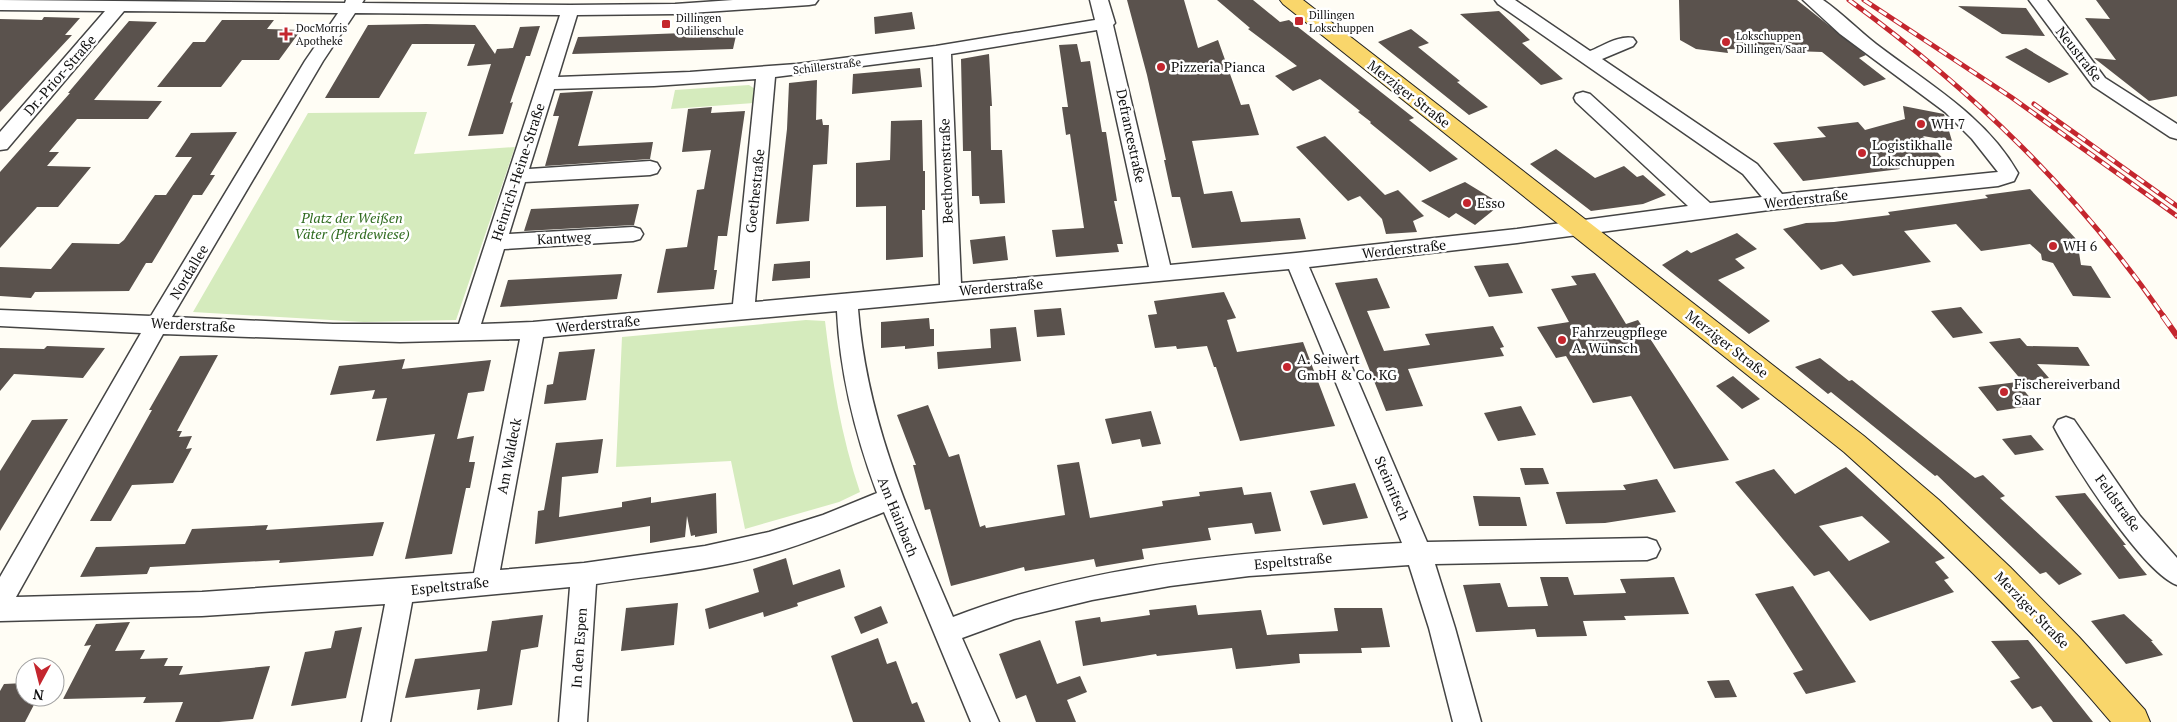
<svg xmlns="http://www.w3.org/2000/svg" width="2177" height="722" font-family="'PT Serif',serif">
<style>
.green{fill:#d5ebbd}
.building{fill:#5a524d;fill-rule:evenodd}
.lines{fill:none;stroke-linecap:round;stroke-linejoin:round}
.minor-casing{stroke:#444;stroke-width:3}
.major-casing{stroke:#222;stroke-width:2}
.minor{fill:#fff;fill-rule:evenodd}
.major{fill:#f9d66b;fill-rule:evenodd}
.rail-far1-casing{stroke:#c4262e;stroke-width:5}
.rail-casing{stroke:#c4262e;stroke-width:6}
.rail-far1{stroke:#fff;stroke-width:3;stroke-dasharray:9;stroke-linecap:butt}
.rail{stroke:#fff;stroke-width:4.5;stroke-dasharray:12;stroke-linecap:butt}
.poi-dot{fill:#c4262e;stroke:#fff;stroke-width:2}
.labels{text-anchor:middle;stroke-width:5;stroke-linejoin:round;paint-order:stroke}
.far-poi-label{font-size:11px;fill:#111;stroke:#fff;text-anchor:start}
.far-street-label{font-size:11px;fill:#111;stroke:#fff}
.street-label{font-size:14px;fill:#111;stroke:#fff}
.poi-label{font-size:14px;fill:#111;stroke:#fff;text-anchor:start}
.park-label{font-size:14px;font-style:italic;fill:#2f6b1f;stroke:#fff}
</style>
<rect width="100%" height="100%" fill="#fffdf5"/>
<path class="green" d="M749,85L755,89L754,103L671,109L675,90Z
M427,112L414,154L515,147L456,320L364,322L193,312L308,113Z
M806,320L825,321C832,380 841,436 860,492L839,502L745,529L731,461L616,467L622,337Z"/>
<path class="building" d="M1127,0H1184L1198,48L1218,40L1241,105L1249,104L1259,135L1192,141L1204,194L1232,191L1241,222L1300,218L1306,239L1192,248L1180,197H1172L1164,160H1166L1147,75Z
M1217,0H1253L1280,22L1289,20L1414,118L1409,120L1458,159L1430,172L1370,123L1371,122L1358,112L1360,111L1320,79L1293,91L1275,76L1297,66L1248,29L1250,28Z
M1679,0H1797L1866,55L1859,58L1886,79L1864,86L1822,52L1727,49L1728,53L1696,49L1680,40Z
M2096,0H2177V96L2149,101L2094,58L2116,60L2085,18L2110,19Z
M1958,6L2026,8L2045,36L2002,34Z
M1499,11L1530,40L1522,43L1563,79L1541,85L1460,14Z
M912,12L915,29L875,34L874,17Z
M44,17L80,18L65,35H72L0,112V19L42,20Z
M222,20H274L267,29L301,30L279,60H242L221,87H157L193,42H205Z
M129,21L157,22L94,100L162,101L148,119H77L49,152H59L47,166L91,167L58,207H37L0,248V172L70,93H68Z
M426,24L475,25L495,54L497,49L513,48L520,27L540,26L530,56H526L510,103L513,102L503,134L468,136L491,64L467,66L475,44H412L379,98H325L368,25Z
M1411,29L1429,43L1418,47L1460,81L1457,82L1488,107L1469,115L1378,42Z
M737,31L733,49L572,54L578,37Z
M1077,44L1081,62L1090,61L1102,132H1106L1117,201H1114L1123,244H1117L1119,252L1056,257L1052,230L1084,228L1070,134L1066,135L1062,107H1068L1059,45Z
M2026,48L2069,74L2049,83L2005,57Z
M989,54L992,106H990L991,150H1002L1005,203L980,204L979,196H972L971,151H963L961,59Z
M920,68L922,87L852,94L853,74Z
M817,80L816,120L822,119L823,125H829L827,164L813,165L809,221L776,224L787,129L789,83Z
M593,91L578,146L653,142L650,159L545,166L559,116H553L560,93Z
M1903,106L1944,114L1952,141L1923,136L1946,162L1898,167L1900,169L1803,181L1773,143L1826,137L1817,127L1858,122L1865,130L1905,119Z
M712,107L711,113L745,111L727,236H718L714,270H717L714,289L657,293L666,249L687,247L697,190L704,189L711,150L682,152L688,109Z
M922,120L923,171H925V210H922L923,257L886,260V206L856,207V163L890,160L891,121Z
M237,132L210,175H215L202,195H193L152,263H146L129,291L35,292L31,298L0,296V267L51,269L72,243L119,244L124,240L155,195H166L192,157H175L191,133Z
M1325,136L1385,195L1398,190L1424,216L1413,221L1417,232L1386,234L1382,219L1360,196L1348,201L1296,147Z
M1556,149L1595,178L1624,166L1637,177L1643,175L1666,195L1643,204L1591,211L1530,164Z
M1465,182L1501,204L1475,225L1456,213L1449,218L1421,201Z
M2030,189L2077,240L2081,265L2091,266L2111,298L2073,296L2053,263L2042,260L2041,254L2030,244L1981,251L1956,224L1904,231L1931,262L1853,276L1842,264L1821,270L1783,229L1806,223L1834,222L1890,215L1888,212L1988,198L1985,195Z
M639,204L634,225L524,231L531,209Z
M1737,233L1757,249L1735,259L1745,268L1718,280L1770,321L1749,334L1662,265L1687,250L1691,253Z
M1005,236L1008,260L973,264L970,240Z
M810,261V278L772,281L774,264Z
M1508,263L1523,293L1489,297L1474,266Z
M1595,273L1626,324L1638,320L1729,460L1674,469L1631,396L1593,403L1566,356L1556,358L1537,327L1569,322L1551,289L1577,285L1571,276Z
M622,274L617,299L500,307L508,280Z
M1377,278L1390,308L1367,311L1384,351L1430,345L1425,334L1493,326L1504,347L1500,348L1504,356L1408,369L1423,406L1386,411L1335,283Z
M1224,292L1236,318L1227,320L1237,352L1303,342L1335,426L1240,441L1216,367H1214L1207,346L1177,349L1176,346L1155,348L1148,315L1157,314L1154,301Z
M1961,307L1983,333L1953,338L1931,311Z
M1061,308L1065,335L1037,337L1034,310Z
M929,318L930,329H934V346L905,349V346L881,348V322Z
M1016,327L1021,361L938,369L937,352L991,348L990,329Z
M2020,338L2027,346L2078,347L2090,366L2037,364L2049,378L2023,382L1989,342Z
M47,346L105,348L83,378L14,374L0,391V348L44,349Z
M595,349L586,400L544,404L547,385L553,384L559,352Z
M218,355L177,431H182L179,437L192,436L186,449L192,448L173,483L132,485L111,521H90L152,410H149L180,356Z
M1820,358L1849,381L1852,380L1975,478L1983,475L2005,496L2000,498L2082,574L2059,585L2046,572L2040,574L1937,475L1935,476L1831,392L1828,394L1795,367Z
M405,359L402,369L491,360L484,391L468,393L457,439L474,436L469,462H475L470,488H466L452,554L405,559L435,434L376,441L387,398L372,399L375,390L330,395L339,366Z
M1733,376L1760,399L1742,409L1716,386Z
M2017,382L2036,405L1997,411L1978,387Z
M928,405L949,457L959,454L980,527L985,525L986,528L1065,515L1057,465L1079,462L1090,518L1163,506L1162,501L1200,496L1199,492L1242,487L1244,495L1271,492L1281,531L1255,534L1252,523L1208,528L1211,540L1142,549L1144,559L1096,567L1094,559L1025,571L1024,567L951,586L930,509L925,510L913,465H916L897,415Z
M1521,406L1536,435L1498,441L1484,413Z
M1151,411L1161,444L1142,447L1140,439L1112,444L1105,419Z
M68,419L37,470L0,531V471L32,420Z
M2031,435L2044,450L2015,455L2002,439Z
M603,439L598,473L562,477L559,517L622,507V502L651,497V503L716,493L717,533L695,537V535L691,536L687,516L685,537L650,543V526L535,544L538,511L544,510L556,443Z
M1846,467L1945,558L1935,562L1949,578L1944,580L1954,592L1870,621L1829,571L1814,576L1735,482L1774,469L1795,494ZM1862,516L1890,542L1849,561L1819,526Z
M1520,468H1543L1549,484L1525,485Z
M1657,479L1676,512L1605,523L1566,524L1556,492L1626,490L1623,485Z
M1355,483L1368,518L1323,525L1310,491Z
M2085,493L2126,545H2123L2147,575L2119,579L2055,496Z
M1473,496L1520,497L1527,526H1479Z
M384,522L373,556L279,563L280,560L150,567L147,574L80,577L96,547L185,544L192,529L268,525L266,530Z
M786,558L793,585L840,569L845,587L797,603L798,606L764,617L763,612L709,629L705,609L759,592L753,569Z
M1540,577H1568L1574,595L1626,593L1620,579L1674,577L1689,614L1624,616L1626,620L1583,621L1587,636L1537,637L1535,629L1476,632L1463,585L1500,583L1508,607L1548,606Z
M1793,586L1856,682L1806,694L1793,673L1803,670L1755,594Z
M678,603L674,645L621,651L626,608Z
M1196,605L1198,615L1261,610L1267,635L1338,631L1334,608H1382L1390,647L1361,648L1362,653L1299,654L1300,663L1236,669L1232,648L1157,656L1156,654L1083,666L1075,621L1100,617L1101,622L1150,615L1149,610Z
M881,606L888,623L861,634L854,617Z
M2124,614L2153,641H2151L2163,655L2126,664L2091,621Z
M543,615L538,647L521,650L512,705L477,710L480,689L405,698L415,659L487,651L492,621Z
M130,622L115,651L145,650L140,659L168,658L164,666H183L179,675L270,666L253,719L219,722H175L183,702L143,703L146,697L63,699L91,645L84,646L96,624Z
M362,627L346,698L291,706L305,652L331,648L335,631Z
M878,638L887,664L896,661L912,704L917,702L925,722H853L831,656Z
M1040,640L1057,684L1080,676L1087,692L1067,700L1076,722H1036L1026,695L1016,699L999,654Z
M2028,640L2074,698L2093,722H2053L2041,706L2032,709L2010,681L2020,678L1991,641Z
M1729,680L1737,697L1715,698L1707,681Z
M25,683V697H38L25,722H0V691L4,684Z"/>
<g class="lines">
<g class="minor-casing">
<path id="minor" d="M0,0L345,3L346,0H364L362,3L570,5L675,4L733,0H818L815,4L809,5L675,14L577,15L558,77L690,72L797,64L936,46L1095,20L1090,0H1108L1115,23L1113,25L1170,265L1296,253L1517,229L1688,206L1576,102L1574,98L1576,94L1583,92L1590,94L1710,203L1762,197L1743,174L1498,4L1495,0H1515L1590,51C1603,46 1619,35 1633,38L1636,42L1633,46L1602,59L1757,164L1782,194L1998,172L1972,139L1945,112L1840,34L1803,0H1823C1842,13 1858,30 1876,44C1927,83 1986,116 2018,173L2014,181L1998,186L1777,209L1517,243L1309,267L1427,542L1647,538L1656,541L1660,549L1656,557L1647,560L1435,564L1455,628L1481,722H1453L1429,628L1409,565L1249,576L1170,586L1092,600L1014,619L962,638L999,722H971L884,512C846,527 808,543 769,554C713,570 654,575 596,584L587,722H559L570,587L412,602L390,722H362L385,604L202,616L0,621V577L141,333L0,326V310L151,316L305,61L338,13L124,11L7,149L0,150V132L105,11L0,10ZM355,13L560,15L459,324H333L172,317L323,61ZM1097,30L1149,267L961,283L951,54ZM933,57L940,285L755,302L775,77ZM756,79L733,304L533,322L481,324L504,249L633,241L640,239L643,234L640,229L633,227L509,234L525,182L650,175L657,173L660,168L657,163L650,161L529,169L554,89L654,86ZM1289,269L1402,543C1251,551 1095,562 953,617C909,514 867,422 858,309ZM837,311C840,374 855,434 877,493L823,515L769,532L705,546L584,563L500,570L543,337ZM163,334L400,342L520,339L474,573L202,592L16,597Z
M2029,0H2047L2105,78L2177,124V139L2170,137L2093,86Z
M2066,417L2074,420L2140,516L2177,558V585C2143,573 2072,462 2054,427L2058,420Z"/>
</g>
<g class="major-casing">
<path id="major" d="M1280,0H1303L1864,436L1939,500L2010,567L2079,637L2145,710L2150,722H2111C2029,625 1939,537 1844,452L1283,4Z"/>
</g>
<use href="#minor" class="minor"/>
<use href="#major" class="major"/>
<g class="rail-far1-casing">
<path id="rail-far1" d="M1849,0C1972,90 2077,191 2164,317
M1864,0L2011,97L2177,216
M2034,104L2177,206"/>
</g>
<g class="rail-casing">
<path id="rail" d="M2163,316L2177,336"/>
</g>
<use href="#rail-far1" class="rail-far1"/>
<use href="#rail" class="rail"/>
</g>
<g class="poi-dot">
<rect x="1294" y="16" width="10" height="10" rx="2.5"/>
<rect x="661" y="19" width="10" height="10" rx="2.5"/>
<path d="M283.5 26.5h5v5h5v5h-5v5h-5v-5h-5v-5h5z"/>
<circle cx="1726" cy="42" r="5"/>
<circle cx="1161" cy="67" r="5"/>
<circle cx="1921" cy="124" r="5"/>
<circle cx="1862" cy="153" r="5"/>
<circle cx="1467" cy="203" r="5"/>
<circle cx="2053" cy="246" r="5"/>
<circle cx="1562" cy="340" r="5"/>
<circle cx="1287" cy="367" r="5"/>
<circle cx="2004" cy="392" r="5"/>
</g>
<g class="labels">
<g class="far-poi-label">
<text x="1309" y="19">Dillingen<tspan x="1309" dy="13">Lokschuppen</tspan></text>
<text x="676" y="22">Dillingen<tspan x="676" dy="13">Odilienschule</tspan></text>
<text x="296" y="32">DocMorris<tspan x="296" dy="13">Apotheke</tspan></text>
<text x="1736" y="40">Lokschuppen<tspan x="1736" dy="13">Dillingen/Saar</tspan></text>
</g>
<g class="far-street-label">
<text transform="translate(827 66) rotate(-7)" y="4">Schillerstraße</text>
</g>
<g class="street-label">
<text transform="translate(2079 54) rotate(52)" y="5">Neustraße</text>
<text transform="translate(60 75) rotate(-49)" y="5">Dr.-Prior-Straße</text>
<text transform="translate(1409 94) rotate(38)" y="5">Merziger Straße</text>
<text transform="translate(1131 136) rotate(78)" y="5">Defrancestraße</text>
<text transform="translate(946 171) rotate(-92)" y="5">Beethovenstraße</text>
<text transform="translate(518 172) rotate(-72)" y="5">Heinrich-Heine-Straße</text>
<text transform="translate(755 191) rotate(-84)" y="5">Goethestraße</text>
<text transform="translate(1806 199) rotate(-6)" y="5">Werderstraße</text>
<text transform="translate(564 238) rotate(-3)" y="5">Kantweg</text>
<text transform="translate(1404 249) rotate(-6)" y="5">Werderstraße</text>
<text transform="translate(189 272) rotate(-59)" y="5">Nordallee</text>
<text transform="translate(1001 287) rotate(-5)" y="5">Werderstraße</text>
<text transform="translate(598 324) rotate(-5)" y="5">Werderstraße</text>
<text transform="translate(193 325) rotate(3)" y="5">Werderstraße</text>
<text transform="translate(1727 344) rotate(38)" y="5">Merziger Straße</text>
<text transform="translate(509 456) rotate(-79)" y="5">Am Waldeck</text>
<text transform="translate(1392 488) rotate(67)" y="5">Steinritsch</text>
<text transform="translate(2118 503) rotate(54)" y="5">Feldstraße</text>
<text transform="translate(898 517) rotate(68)" y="5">Am Hainbach</text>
<text transform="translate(1293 561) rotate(-5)" y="5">Espeltstraße</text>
<text transform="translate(450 586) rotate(-6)" y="5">Espeltstraße</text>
<text transform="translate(2032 610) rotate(46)" y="5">Merziger Straße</text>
<text transform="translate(579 648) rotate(-86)" y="5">In den Espen</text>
</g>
<g class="poi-label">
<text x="1171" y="72">Pizzeria Pianca</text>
<text x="1931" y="129">WH 7</text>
<text x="1872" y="150">Logistikhalle<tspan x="1872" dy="16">Lokschuppen</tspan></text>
<text x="1477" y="208">Esso</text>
<text x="2063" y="251">WH 6</text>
<text x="1572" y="337">Fahrzeugpflege<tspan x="1572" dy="16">A. Wünsch</tspan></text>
<text x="1297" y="364">A. Seiwert<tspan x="1297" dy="16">GmbH &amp; Co. KG</tspan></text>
<text x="2014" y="389">Fischereiverband<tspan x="2014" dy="16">Saar</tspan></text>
</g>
<g class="park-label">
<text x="352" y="223">Platz der Weißen<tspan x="352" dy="16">Väter (Pferdewiese)</tspan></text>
</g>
</g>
<g transform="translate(40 682) rotate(187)"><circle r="24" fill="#ffffff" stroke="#a0a0a0"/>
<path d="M0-4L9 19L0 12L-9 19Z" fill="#c4262e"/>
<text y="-8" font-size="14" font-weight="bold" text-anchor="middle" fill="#111111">N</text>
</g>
</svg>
